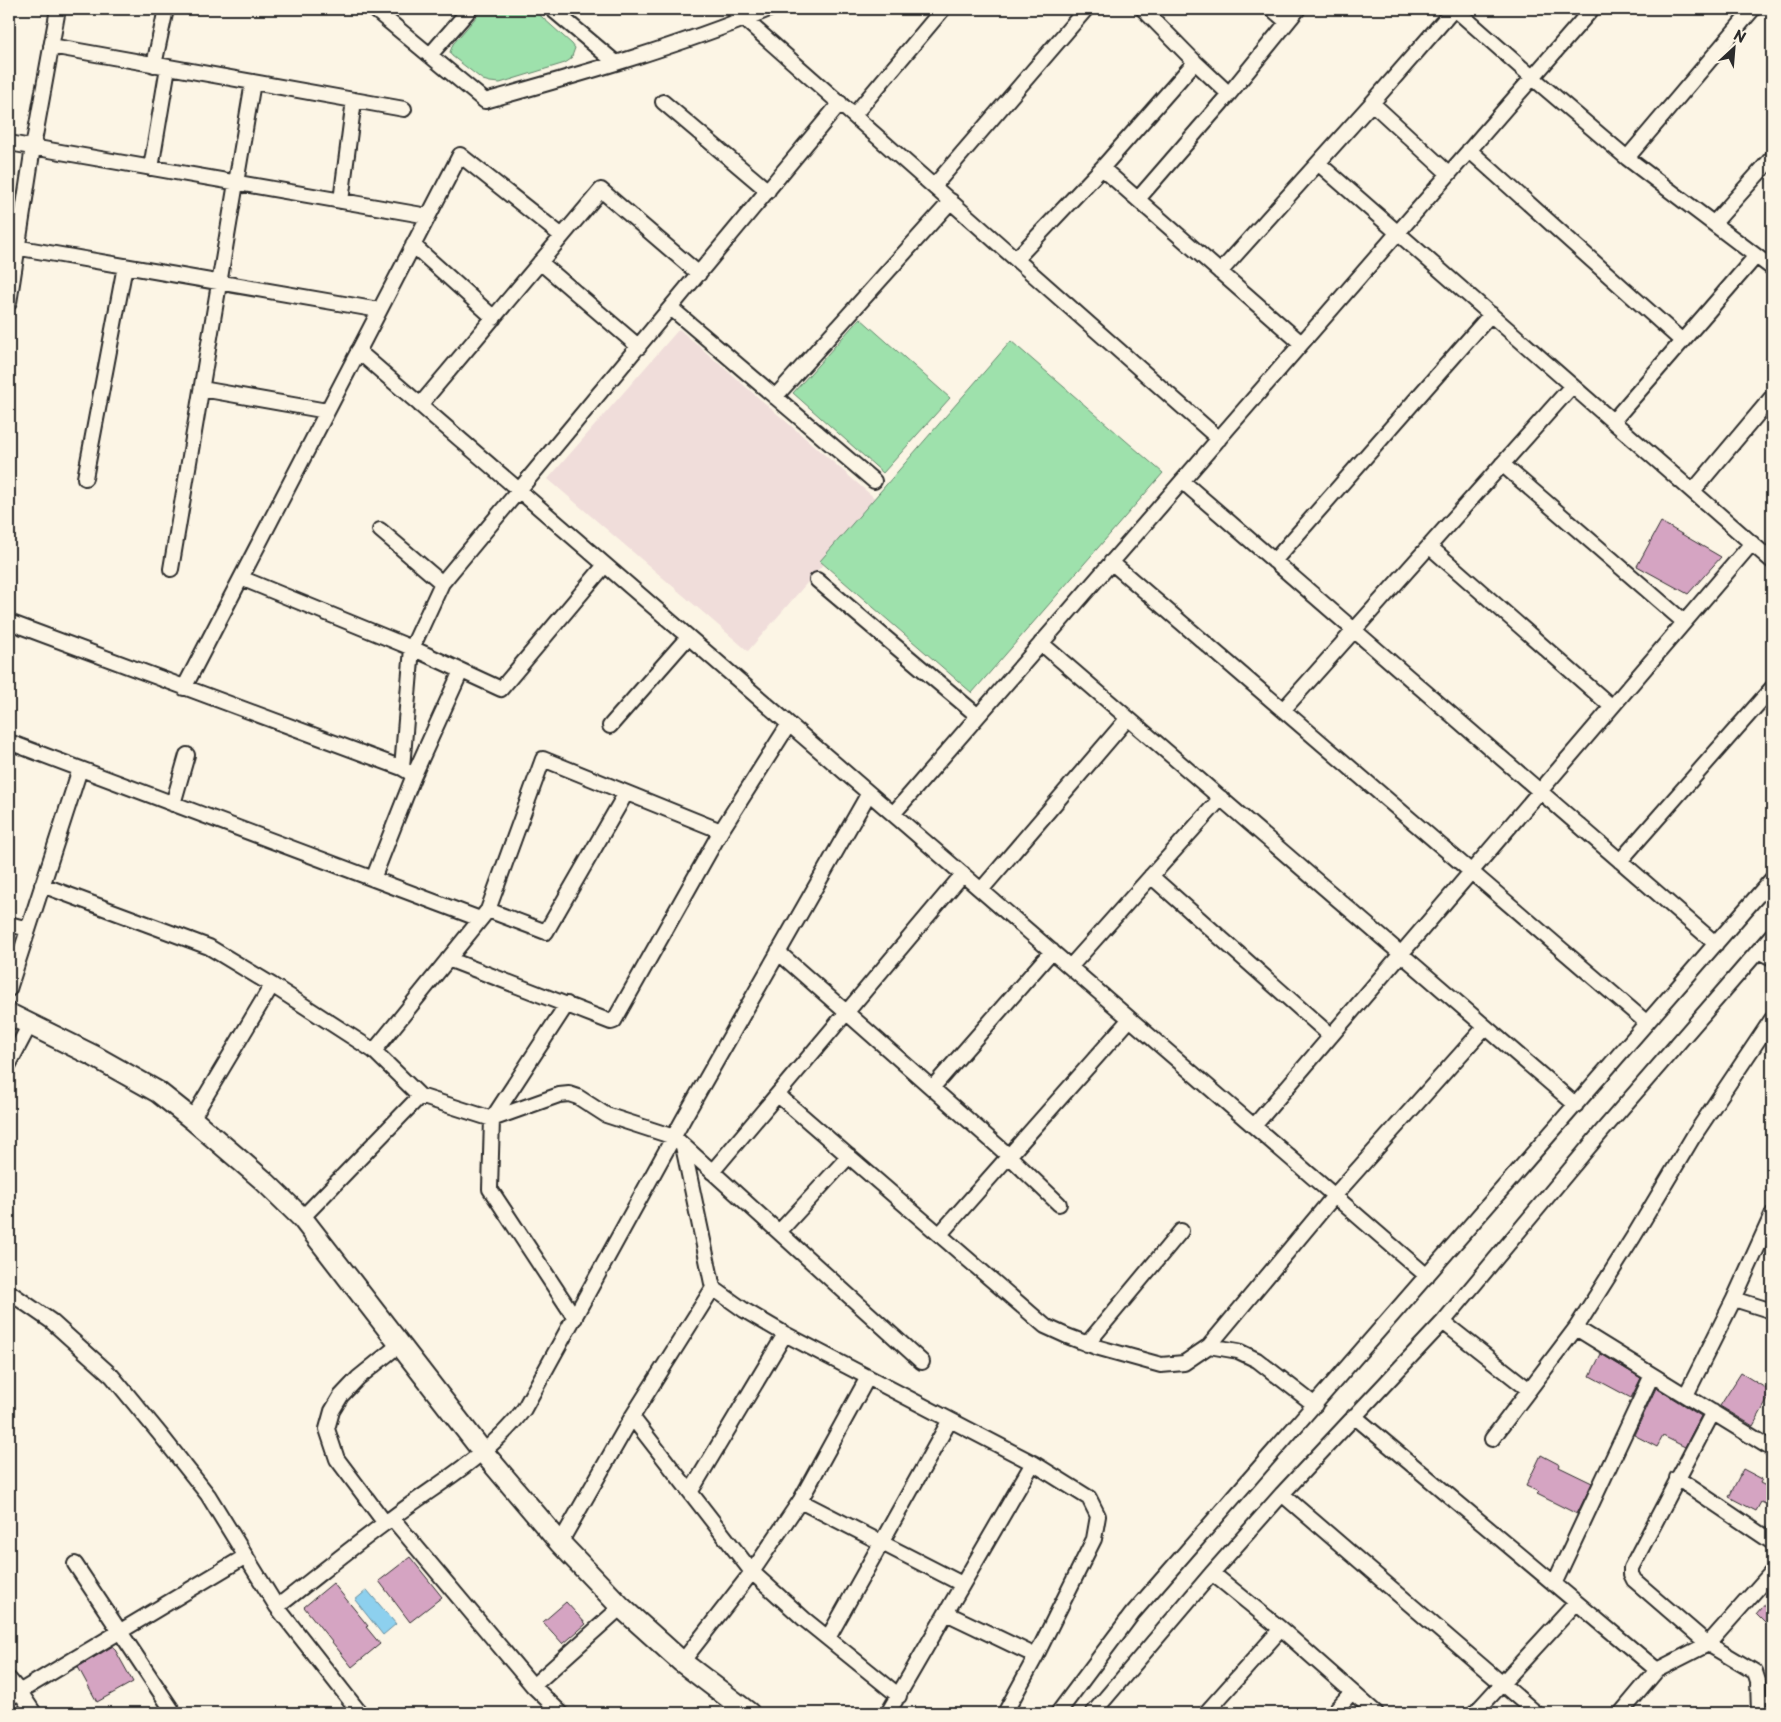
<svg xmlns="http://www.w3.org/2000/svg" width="1781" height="1722" font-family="'Playpen Sans',sans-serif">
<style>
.built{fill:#f0ddda}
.green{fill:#9ee1ac;stroke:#64866c}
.water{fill:#8dd0ee;stroke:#668ea0}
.building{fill:#d5a4c2;stroke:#2b2b2b}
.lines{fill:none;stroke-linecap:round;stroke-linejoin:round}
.street-casing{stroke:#2b2b2b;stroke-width:18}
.secondary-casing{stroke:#2b2b2b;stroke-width:24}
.street{stroke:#fcf5e5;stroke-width:14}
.secondary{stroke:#fcf5e5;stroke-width:20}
</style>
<rect width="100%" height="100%" fill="#fcf5e5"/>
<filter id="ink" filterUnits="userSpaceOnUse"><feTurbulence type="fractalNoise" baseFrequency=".02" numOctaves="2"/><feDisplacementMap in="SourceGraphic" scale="10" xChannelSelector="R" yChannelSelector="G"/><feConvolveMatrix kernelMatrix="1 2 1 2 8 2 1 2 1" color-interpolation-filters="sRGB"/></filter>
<g filter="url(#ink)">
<path class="built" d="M679,329L878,501L748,651L548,479Z"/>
<path class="green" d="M483,9H533L572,44L575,48L571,59L565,63L500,83L490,82L483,80L452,56L450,52L453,44Z
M860,318L950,398L883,473L793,393Z
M1011,341L1163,473L972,693L820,561Z"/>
<path class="water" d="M367,1590L396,1624L383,1635L355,1600Z"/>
<path class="building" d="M1661,522L1721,557L1688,594L1637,566Z
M1601,1354L1641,1378L1631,1398L1590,1376Z
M1741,1373L1772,1392L1753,1426L1720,1406Z
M1656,1388L1701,1416L1685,1447L1663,1436L1657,1447L1634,1435Z
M1541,1455L1560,1465L1559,1467L1592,1483L1577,1514L1537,1494L1539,1492L1526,1486Z
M1743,1469L1762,1479L1760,1483L1772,1489V1507L1761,1502L1756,1511L1729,1497Z
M410,1557L442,1597L410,1622L379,1581Z
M333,1583L368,1626L366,1627L380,1644L352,1667L304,1607Z
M1772,1595V1630L1756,1614Z
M566,1602L586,1624L563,1644L543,1622Z
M113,1646L133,1682L97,1702L78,1667Z"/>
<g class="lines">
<g class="street-casing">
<path id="street" d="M374,9L485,101C581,74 677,47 769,9
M552,9L616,63
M733,9L1219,439
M1143,9L1195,62L1229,94
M1272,9L1287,22
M1455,9L1532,77L1627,158L1772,268
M51,46L404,109
M430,55L470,9
M154,65L166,9
M663,102L768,191
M1372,103L1449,174
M854,115L943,9
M9,143L428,216
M1469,150L1682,341
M1627,158L1753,9
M1318,163L1772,561
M151,168L168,67
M1102,168L1301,343
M934,186L1086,9
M1138,199L1229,94L1298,9
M341,201L354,100
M1714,223L1772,158
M413,245L494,318
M9,246L379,310
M1016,259L1102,168L1195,62
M540,262L639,347
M1220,272L1372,103L1454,9
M9,303L33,147L58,9
M671,308L874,481
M358,351L1427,1276
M202,389L327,411
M775,397L951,201
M420,405L601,190L699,274
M1613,421L1756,256
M1502,464L1684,622
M85,478L125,266
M1182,481L1716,944
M1693,491L1772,397
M380,530L442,583
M1429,546L1612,707
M1274,561L1491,314
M1111,562L1647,1023
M171,569L253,82
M241,578L412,648L501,689L605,565
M817,580L978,716
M9,622L402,768L414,775
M1041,643L1576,1105
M184,688L460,155L562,236
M1283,710L1572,386
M610,726L688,637
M9,742L480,919
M402,768L412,648L442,583L840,103
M173,804L187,755
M893,814L1592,9
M1620,861L1772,688
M1151,876L1331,1036
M373,879L414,775L461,671
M42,885L209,947L272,985L374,1051L420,1096L492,1119L559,1095L569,1094L578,1097L606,1115L674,1137L922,1362
M981,890L1128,718
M488,910L546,932L626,793
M9,924L28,929
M1758,951L1772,958
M778,952L1009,1156L1059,1204
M448,959L611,1022L614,1021L721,831L789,724
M1070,967L1221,798
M9,989L80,769
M567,1004L492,1119L490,1189L575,1318
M374,1051L488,910L543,759L721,831
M9,1064L30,1024
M932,1088L1052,951
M778,1095L1045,1326L1067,1336L1096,1347L1161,1365L1184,1363L1209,1346L1335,1195L1485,1027
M192,1119L272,985
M1254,1126L1752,543
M712,1172L963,874
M302,1218L420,1096
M779,1232L849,1156
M940,1234L1130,1019
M713,1288L744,1310L785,1334L1033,1463L1089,1498L1098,1516L1094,1539L1036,1656L1005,1713
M9,1292L51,1321L112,1376L159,1433L208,1495L277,1607L360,1713
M1734,1299L1772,1311
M1443,1322L1528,1389
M1576,1328L1772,1449
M1087,1344L1181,1231
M1209,1346L1238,1351L1257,1360L1315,1405
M1686,1395L1734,1299L1772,1215
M1713,1412L1631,1568V1574L1634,1580L1708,1644L1755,1672L1758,1681L1759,1713
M1354,1416L1657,1670
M632,1417L752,1572L804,1619L899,1696
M1492,1439L1576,1328L1634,1236L1693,1137L1772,1019
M1677,1478L1772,1542
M691,1491L785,1334
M1282,1494L1536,1713
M800,1501L962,1584
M392,1518L533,1686L561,1713
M385,1523L337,1459L327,1429L332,1411L341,1396L358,1378L400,1344
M560,1543L632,1417L713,1288L683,1146
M75,1564L174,1713
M1212,1573L1281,1629L1376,1713
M1554,1584L1652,1375
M277,1607C316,1577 353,1546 392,1518C437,1484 490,1455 524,1409L684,1118L869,793
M946,1613L1036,1656
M828,1638L950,1420
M682,1662L752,1572L800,1501L868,1377
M9,1679L20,1692L34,1713
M533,1686L621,1607
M9,1698L246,1556
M888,1713L1033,1463
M1058,1713L1132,1614L1772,879
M1093,1713L1212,1573L1282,1494L1443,1322L1603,1130L1772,935
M1206,1713L1281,1629
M1333,1713L1351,1693
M1475,1713L1576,1603
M1621,1713L1657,1670L1708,1644L1772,1572"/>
</g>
<g class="secondary-casing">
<path id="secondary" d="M9,1014L94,1056L158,1092L192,1119L263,1180L302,1218L483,1452L560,1543L621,1607L682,1662L749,1713"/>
</g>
<use href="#street" class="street"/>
<use href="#secondary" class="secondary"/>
</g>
</g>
<rect width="1781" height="1722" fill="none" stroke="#fcf5e5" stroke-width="30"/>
<rect x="15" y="15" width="1751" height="1692" fill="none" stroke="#2b2b2b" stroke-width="2" filter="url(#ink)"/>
<g transform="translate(1734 48) rotate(26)" stroke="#fcf5e5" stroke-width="4" paint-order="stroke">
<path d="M0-4L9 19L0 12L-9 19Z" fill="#2b2b2b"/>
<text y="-8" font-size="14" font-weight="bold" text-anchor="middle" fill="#2b2b2b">N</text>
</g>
</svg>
